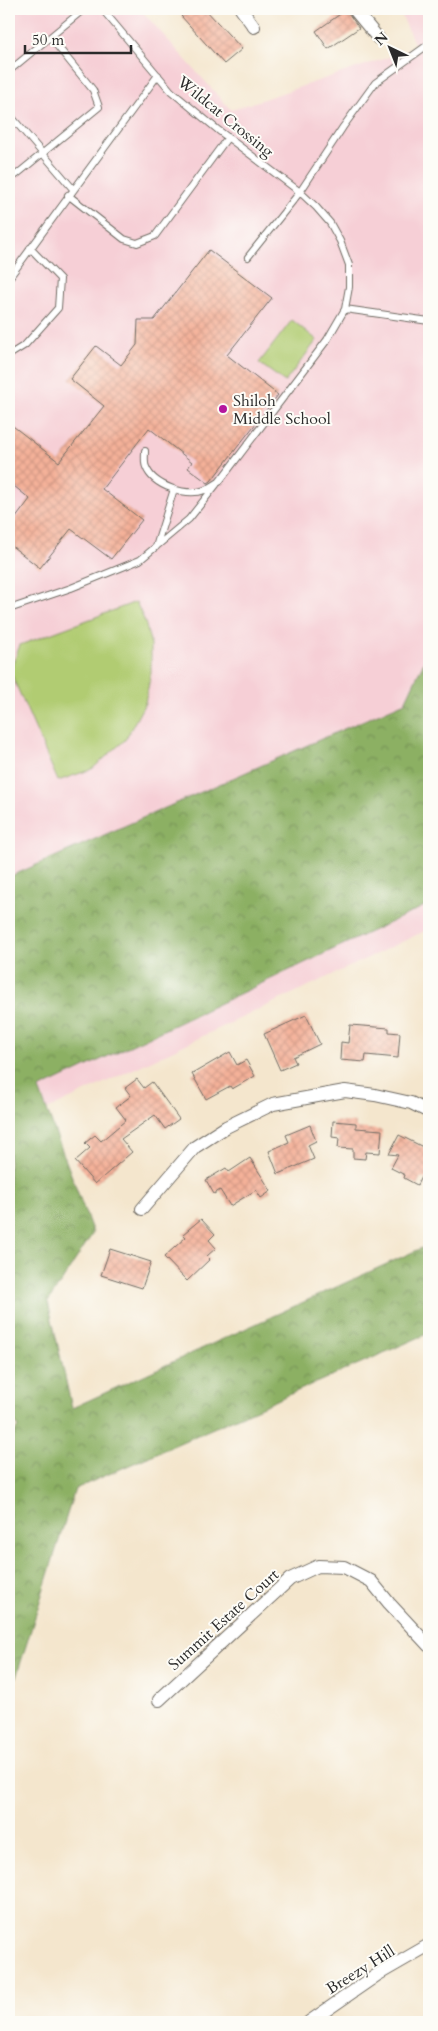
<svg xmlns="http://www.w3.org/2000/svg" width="438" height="2031" font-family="Cardo,serif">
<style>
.built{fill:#f6cfd6}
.green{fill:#b1cc72;stroke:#6e7c4e}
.forest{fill:url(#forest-crowns);stroke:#5c6e48}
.building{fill:url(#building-cross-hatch)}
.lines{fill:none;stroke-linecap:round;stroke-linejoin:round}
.service-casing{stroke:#716c64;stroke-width:8}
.minor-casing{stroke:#716c64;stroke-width:14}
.service{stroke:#fff;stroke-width:6}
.minor{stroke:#fff;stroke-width:12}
.poi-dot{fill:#b5179e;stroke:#fdfcf7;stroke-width:2}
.labels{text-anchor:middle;stroke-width:4;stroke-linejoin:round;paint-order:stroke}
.street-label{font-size:16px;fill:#2b2b2b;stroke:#fdfcf7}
.poi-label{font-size:16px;fill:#2b2b2b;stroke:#fdfcf7;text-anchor:start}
</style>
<defs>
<pattern id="forest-crowns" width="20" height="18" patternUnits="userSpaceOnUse" patternTransform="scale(1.25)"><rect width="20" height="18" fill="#8cb064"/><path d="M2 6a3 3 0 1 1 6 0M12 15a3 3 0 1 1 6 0" fill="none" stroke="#738f53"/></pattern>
<pattern id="building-cross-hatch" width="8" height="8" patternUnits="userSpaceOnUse" patternTransform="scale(1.25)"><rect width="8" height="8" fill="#f4b199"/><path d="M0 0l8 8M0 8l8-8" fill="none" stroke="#d19884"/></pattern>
</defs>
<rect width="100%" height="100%" fill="#fdfcf7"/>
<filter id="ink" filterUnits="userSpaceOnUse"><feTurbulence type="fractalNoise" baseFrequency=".02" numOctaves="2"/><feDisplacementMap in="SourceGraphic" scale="10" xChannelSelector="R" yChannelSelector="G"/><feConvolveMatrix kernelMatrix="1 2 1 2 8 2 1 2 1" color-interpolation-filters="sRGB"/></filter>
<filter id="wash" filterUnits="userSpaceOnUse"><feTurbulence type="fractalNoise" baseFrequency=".0096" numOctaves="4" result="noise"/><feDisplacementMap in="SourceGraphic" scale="20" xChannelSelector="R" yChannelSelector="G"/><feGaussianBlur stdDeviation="1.12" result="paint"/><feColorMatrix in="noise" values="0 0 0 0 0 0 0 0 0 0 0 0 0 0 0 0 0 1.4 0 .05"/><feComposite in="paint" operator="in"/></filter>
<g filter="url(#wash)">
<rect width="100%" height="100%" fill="#f4e6cd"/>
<path class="built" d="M9,9H140L231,110L416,48L399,9H429V929L9,1128Z"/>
<path class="green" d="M292,320L317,340L285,382L259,363Z
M136,602L145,622L151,645V673L145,703L125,740L92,769L58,781L10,671L20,645Z"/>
<path class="forest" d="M429,651V904L39,1089L93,1233L48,1302L72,1408L426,1246L429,1247V1333L75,1489L9,1700V1442L18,1427L9,1411V877L405,702Z"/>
<g id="blocks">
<path class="building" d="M190,9H205L242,49L224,64L181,16Z
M346,10L359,28L328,49L316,31Z
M209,250L272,298L227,355L278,395L211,481L208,483L188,468L192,462L149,428L102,489L142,520L111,559L71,529L40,568L9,544V527L30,499L9,482V423L59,462L104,406L70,379L96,346L121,365L137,345L138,320H154Z
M306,1015L320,1044L293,1057L296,1063L280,1070L264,1034Z
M350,1025L389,1028V1032L400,1033L398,1058L366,1055L365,1062L340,1060L341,1042L348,1043Z
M230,1052L237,1065L246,1060L255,1076L232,1089L230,1086L206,1099L192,1074Z
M137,1079L144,1088L152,1082L179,1119L165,1129L155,1115L121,1139L132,1152L95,1184L75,1161L90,1148L85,1143L95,1135L101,1141L126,1120L116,1107L131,1096L125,1088Z
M333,1121L356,1123V1128L382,1130L380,1153L366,1152L365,1159L353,1158V1149L338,1148L339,1138L332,1137Z
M310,1125L316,1141L308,1145L314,1159L278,1174L269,1151L289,1142L286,1135Z
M399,1135L429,1150V1181L421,1177L417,1185L404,1178L405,1175L391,1168L398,1155L389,1154Z
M250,1158L271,1191L261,1198L256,1190L230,1206L220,1190L214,1194L206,1180L226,1168L229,1172Z
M201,1219L215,1234L209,1240L216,1248L207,1256L210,1259L187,1281L164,1257L186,1237L183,1234Z
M110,1249L151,1262L142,1288L101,1275Z"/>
</g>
</g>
<g filter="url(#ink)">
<use href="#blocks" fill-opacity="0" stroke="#716c64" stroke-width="1"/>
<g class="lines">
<g class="service-casing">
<path id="service" d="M102,9L171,91L218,130L300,192L316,207L330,223L340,241L349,265V287L345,309L327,340L219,482C214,485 210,488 205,490C187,497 153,486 146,467C144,463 145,456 145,451
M9,71L84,9
M9,114L73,189
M9,173L16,175L99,107L93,90L50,37
M68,195L124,239L137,243L155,236L228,137
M248,257L300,192L343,127L375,83L429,44
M9,278L158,75
M345,309L429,321
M9,355L25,345L58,308L60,279L30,248
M156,547L174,489
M9,609L71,588L140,560L189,519L216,485"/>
</g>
<g class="minor-casing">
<path id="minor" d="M241,9L254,27
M354,9L378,38
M142,1209L195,1147L226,1127L273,1104L345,1091L375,1095L411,1103L429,1112
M159,1700L290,1579L318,1566L344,1567L371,1581L389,1603L429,1646
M309,2022L377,1975L429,1945"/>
</g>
<use href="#service" class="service"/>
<use href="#minor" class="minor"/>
</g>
</g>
<circle class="poi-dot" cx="223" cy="409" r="5"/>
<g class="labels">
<g class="street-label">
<text transform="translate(226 116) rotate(39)" y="6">Wildcat Crossing</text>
<text transform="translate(223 1619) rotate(-42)" y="6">Summit Estate Court</text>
<text transform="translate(360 1969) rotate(-32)" y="6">Breezy Hill</text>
</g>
<g class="poi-label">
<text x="233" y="406">Shiloh<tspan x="233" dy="18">Middle School</tspan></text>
</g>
</g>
<rect width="438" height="2031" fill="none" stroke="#fdfcf7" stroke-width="30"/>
<g transform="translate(390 48) rotate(317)" stroke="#fdfcf7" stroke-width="4" paint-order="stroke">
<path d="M0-4L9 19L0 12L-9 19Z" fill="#2b2b2b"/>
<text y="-8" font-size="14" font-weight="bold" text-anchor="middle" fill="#2b2b2b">N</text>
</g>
<path d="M25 45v8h106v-8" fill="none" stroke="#2b2b2b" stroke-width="2.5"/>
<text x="32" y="45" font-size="15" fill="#2b2b2b" stroke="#fdfcf7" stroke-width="4" paint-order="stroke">50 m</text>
</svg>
